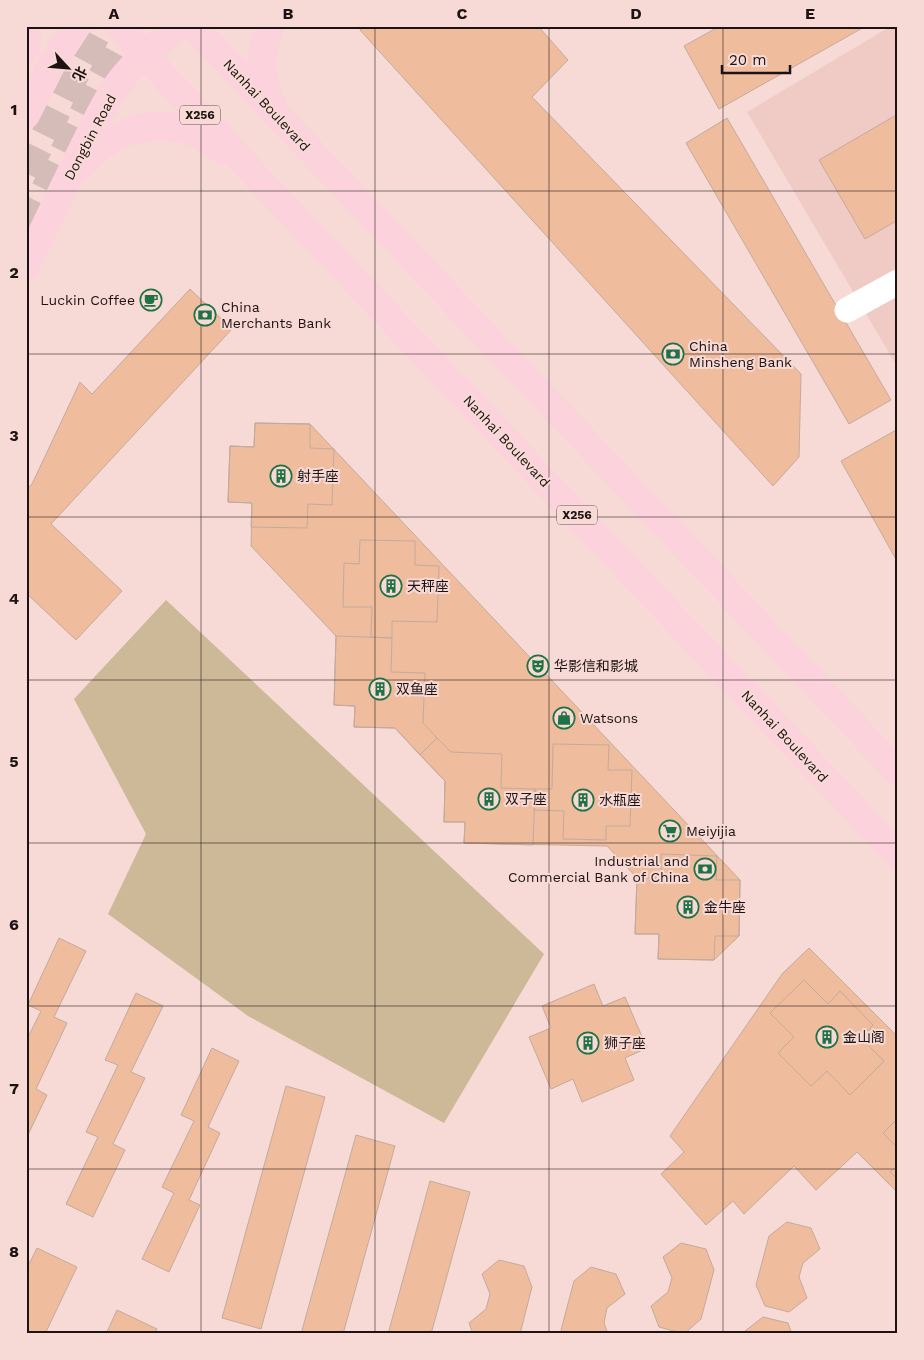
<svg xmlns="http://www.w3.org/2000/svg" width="924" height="1360" font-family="'Work Sans','Noto Sans SC',sans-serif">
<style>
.built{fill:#f0cbc6}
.green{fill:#cdb898}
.building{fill:#efbc9d;stroke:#c2ab9d}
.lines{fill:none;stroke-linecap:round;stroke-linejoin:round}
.motorway-tunnel{stroke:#d6bcb9;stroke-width:28;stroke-dasharray:28 14;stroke-linecap:butt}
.minor{stroke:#fff;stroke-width:25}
.primary{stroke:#fcd2dd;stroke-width:28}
.grid{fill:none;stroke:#1d1312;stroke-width:1;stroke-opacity:0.55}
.labels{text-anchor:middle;stroke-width:4;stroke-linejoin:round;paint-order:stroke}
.shield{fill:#f7dad6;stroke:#5e4f4d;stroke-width:1}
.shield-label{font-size:12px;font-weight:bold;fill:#1d1312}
.street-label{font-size:14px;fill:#1d1312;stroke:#f7dad6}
.poi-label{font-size:14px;fill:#1d1312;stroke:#f7dad6;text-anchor:start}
.neatline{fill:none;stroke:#1d1312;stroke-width:2}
.grid-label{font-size:16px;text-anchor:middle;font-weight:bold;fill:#1d1312}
</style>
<rect width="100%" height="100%" fill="#f7dad6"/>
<path class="built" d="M891,26H898V368L747,112Z"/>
<path class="green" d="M166,600L544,954L444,1123L248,1016L108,914L146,834L74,699Z"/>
<path class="building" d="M362,26H538L568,60L532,97L801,374L799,457L773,486L360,30Z
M720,26H866L719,109L684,46Z
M898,114V220L865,239L819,160Z
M727,118L891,400L849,424L686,143Z
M190,289L232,329L51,524L122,591L76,640L26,593V490L32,484L80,382L92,394Z
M255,423L310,424V448L334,449L332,505L308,504L307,528L251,527L252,503L228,502L230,446L254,447Z
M255,423L310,424L740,880L739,936L714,960L658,959L659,934H635L637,878L607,846L464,843L465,822H444L445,781L395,728L354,727L355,706L334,705L336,636L251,546L252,503L228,502L230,446L254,447Z
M898,429V563L841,461Z
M360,540L415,541V565L439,566L437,622L392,621V638L371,637L372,607H343L344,563L359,564Z
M336,636L392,638L391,672L425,673L423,723L437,738L420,755L395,728L354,727L355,706L334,705Z
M437,738L451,752L502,754L501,788L535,789L533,845L464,843L465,822H444L445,781L420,755Z
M553,744L609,745L608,770H632L630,826H606V840L563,839L564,811L534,810L535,789H552Z
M661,854L717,856L716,880H740L739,936H715L714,960L658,959L659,934H635L637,878H661Z
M59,938L86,951L54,1017L67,1023L36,1089L47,1095L26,1139V1041L41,1011L28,1005Z
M809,948L898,1037V1193L857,1152L816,1190L794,1166L744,1214L733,1201L706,1225L661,1174L684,1152L670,1136L782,974Z
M804,980L828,1004L840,991L873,1025L861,1038L884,1061L850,1095L827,1071L811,1086L778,1053L794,1037L770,1013Z
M594,984L603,1006L625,997L647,1048L625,1058L634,1080L582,1102L573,1079L551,1089L529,1037L551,1028L542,1006Z
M136,993L163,1006L131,1072L145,1078L113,1144L125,1150L93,1217L66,1204L98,1137L86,1132L118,1065L105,1060Z
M212,1048L239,1061L208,1127L220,1133L189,1200L200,1205L169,1272L142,1259L174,1193L162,1187L194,1121L181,1115Z
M286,1086L325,1097L261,1329L222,1318Z
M898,1118V1148L883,1133Z
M356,1135L395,1146L343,1334H301Z
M898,1165V1179L890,1172Z
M430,1181L470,1192L431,1334H388Z
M787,1222L811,1228L820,1249L803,1263L799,1277L807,1298L789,1312L765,1306L756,1285L769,1236Z
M681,1243L706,1249L714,1270L701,1319L684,1334L659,1327L651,1306L668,1292L672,1278L663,1257Z
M37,1248L77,1267L45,1334H26V1270Z
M499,1260L524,1266L532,1287L520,1334H473L469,1323L486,1309L490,1294L482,1274Z
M591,1267L616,1274L625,1294L607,1308L604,1323L608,1334H562L561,1330L574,1281Z
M117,1310L157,1329L155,1334H106Z
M763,1317L788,1323L792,1334H745V1331Z"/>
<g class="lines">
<path class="motorway-tunnel" d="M26,173L77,71L101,26
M26,227L99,82L130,26"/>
<path class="minor" d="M847,310L898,282"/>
<path class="primary" d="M118,26L255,175L898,855
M193,26L898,772
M271,26C267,36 263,47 262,58C261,71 267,97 274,108
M26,49L28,26
M26,115L52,64L77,26
M79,168C106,135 147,117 189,131C201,136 212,143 222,150
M26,266C45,227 63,188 82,150C94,126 105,101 121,80C138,59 158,42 179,26"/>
</g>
<path class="grid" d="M201,26V1334M375,26V1334M549,26V1334M723,26V1334M26,191H898M26,354H898M26,517H898M26,680H898M26,843H898M26,1006H898M26,1169H898"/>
<defs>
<g id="cafe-ring" transform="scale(1.125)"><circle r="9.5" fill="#f7dad6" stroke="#1f7244" stroke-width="1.5"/><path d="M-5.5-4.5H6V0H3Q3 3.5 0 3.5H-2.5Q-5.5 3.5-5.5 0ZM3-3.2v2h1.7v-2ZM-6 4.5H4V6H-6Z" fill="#1f7244"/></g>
<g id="bank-ring" transform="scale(1.125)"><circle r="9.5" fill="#f7dad6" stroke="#1f7244" stroke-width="1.5"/><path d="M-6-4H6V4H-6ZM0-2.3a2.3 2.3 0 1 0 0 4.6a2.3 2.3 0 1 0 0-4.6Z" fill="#1f7244"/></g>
<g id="building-ring" transform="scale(1.125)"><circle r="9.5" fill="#f7dad6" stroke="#1f7244" stroke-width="1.5"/><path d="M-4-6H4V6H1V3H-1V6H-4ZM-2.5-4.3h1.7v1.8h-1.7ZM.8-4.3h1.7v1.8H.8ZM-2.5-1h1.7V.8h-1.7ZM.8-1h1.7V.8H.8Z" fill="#1f7244"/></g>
<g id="theatre-ring" transform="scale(1.125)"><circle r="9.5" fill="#f7dad6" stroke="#1f7244" stroke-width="1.5"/><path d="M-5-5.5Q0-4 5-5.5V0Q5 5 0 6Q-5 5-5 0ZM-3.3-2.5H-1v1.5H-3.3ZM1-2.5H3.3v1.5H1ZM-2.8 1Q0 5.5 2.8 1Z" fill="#1f7244"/></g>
<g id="shop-ring" transform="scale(1.125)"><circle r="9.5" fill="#f7dad6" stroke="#1f7244" stroke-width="1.5"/><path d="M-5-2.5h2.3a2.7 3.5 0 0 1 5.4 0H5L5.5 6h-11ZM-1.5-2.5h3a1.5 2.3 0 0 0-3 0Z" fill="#1f7244"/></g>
<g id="supermarket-ring" transform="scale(1.125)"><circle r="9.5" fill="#f7dad6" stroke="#1f7244" stroke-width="1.5"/><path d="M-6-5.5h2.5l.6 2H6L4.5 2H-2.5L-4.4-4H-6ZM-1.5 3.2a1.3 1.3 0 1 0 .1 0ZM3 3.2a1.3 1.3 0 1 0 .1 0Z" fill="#1f7244"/></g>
</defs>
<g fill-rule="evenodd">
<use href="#cafe-ring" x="151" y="300"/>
<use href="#bank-ring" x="205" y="315"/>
<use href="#bank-ring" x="673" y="354"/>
<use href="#building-ring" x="281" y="476"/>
<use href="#building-ring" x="391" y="586"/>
<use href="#theatre-ring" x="538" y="666"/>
<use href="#building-ring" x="380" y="689"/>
<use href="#shop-ring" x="564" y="718"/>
<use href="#building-ring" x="489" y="799"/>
<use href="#building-ring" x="583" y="800"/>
<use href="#supermarket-ring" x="670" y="831"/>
<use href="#bank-ring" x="705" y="869"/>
<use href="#building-ring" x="688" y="907"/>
<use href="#building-ring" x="827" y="1037"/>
<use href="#building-ring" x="588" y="1043"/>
</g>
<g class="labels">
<g class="shield">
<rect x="180" y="105.5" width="40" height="19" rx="4"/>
<rect x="557" y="505.5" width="40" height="19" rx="4"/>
</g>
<g class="shield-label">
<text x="200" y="119">X256</text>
<text x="577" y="519">X256</text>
</g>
<g class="street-label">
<text transform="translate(267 105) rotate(47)" y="5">Nanhai Boulevard</text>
<text transform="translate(90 137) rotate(-62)" y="5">Dongbin Road</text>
<text transform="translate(507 441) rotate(47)" y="5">Nanhai Boulevard</text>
<text transform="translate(785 736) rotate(47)" y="5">Nanhai Boulevard</text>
</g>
<g class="poi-label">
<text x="135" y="305" text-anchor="end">Luckin Coffee</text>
<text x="221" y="312">China<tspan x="221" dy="16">Merchants Bank</tspan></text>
<text x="689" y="351">China<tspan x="689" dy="16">Minsheng Bank</tspan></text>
<text x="297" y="481">射手座</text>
<text x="407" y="591">天秤座</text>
<text x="554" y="671">华影信和影城</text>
<text x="396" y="694">双鱼座</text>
<text x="580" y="723">Watsons</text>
<text x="505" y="804">双子座</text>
<text x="599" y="805">水瓶座</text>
<text x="686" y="836">Meiyijia</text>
<text x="689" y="866" text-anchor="end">Industrial and<tspan x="689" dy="16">Commercial Bank of China</tspan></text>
<text x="704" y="912">金牛座</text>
<text x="843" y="1042">金山阁</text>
<text x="604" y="1048">狮子座</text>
</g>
</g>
<rect width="924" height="1360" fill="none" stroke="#f7dad6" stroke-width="55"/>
<g transform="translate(68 68) rotate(116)" stroke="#f7dad6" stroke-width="4" paint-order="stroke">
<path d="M0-4L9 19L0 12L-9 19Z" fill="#1d1312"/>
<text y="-8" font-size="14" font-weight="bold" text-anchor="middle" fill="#1d1312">北</text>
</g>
<path d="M722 65v8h68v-8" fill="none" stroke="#1d1312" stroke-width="2.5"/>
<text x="729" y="65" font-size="15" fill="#1d1312" stroke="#f7dad6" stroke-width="4" paint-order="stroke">20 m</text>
<rect x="28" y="28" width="868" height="1304" class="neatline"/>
<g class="grid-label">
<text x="114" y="19">A</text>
<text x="288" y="19">B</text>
<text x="462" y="19">C</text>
<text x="636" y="19">D</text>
<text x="810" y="19">E</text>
<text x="14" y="115">1</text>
<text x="14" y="278">2</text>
<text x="14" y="441">3</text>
<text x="14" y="604">4</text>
<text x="14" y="767">5</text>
<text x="14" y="930">6</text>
<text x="14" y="1094">7</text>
<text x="14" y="1257">8</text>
</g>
</svg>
